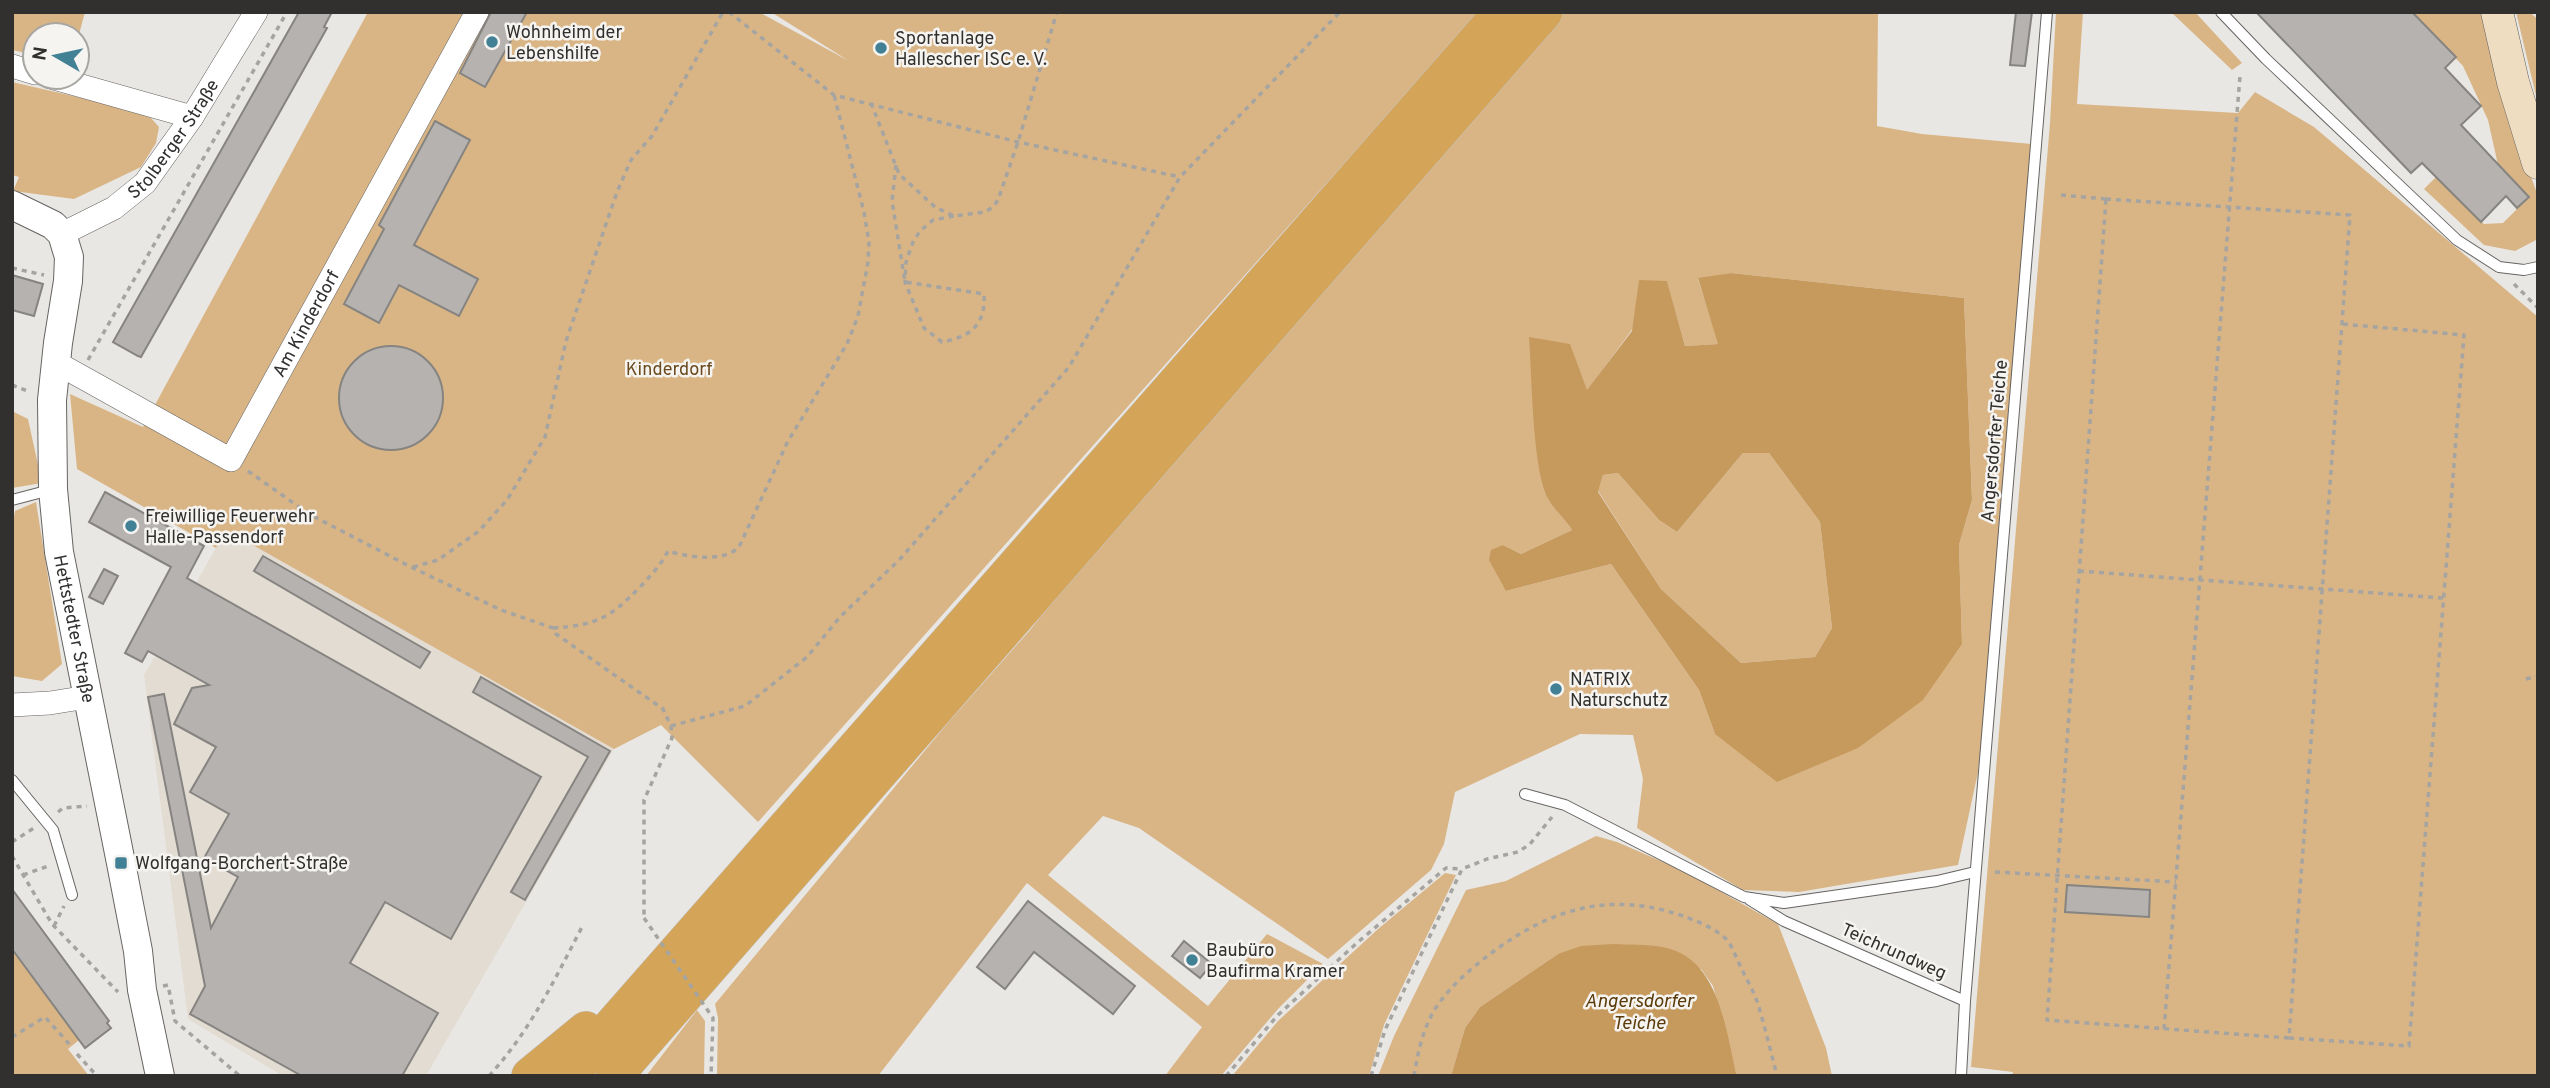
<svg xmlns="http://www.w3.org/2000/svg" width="2550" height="1088" font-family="Overpass,sans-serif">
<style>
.built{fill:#e3dcd2}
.green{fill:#d9b586;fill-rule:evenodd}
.water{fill:#c6995d;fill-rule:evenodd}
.building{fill:#b5b2af;stroke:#868481;stroke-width:2}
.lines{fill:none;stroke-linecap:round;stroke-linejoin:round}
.service-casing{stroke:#666462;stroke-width:12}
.minor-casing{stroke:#666462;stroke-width:24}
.tertiary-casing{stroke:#666462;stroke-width:30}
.secondary-casing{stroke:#666462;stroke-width:33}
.trunk-casing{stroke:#c5c5c5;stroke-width:38}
.path{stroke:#a5a4a1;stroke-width:3.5;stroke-dasharray:5 5;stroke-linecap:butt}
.service{stroke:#fff;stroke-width:10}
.minor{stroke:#fff;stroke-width:23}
.tertiary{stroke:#fff;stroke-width:28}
.secondary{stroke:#efddc1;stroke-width:32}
.trunk{stroke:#d4a458;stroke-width:37}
.path-bridge{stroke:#a5a4a1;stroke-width:3.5;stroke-dasharray:5 5;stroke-linecap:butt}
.poi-dot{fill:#428095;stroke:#f6f4f1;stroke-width:2.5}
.labels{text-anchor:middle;stroke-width:5;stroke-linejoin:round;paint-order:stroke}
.poi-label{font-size:18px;fill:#31302f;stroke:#f6f4f1;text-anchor:start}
.street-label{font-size:18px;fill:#31302f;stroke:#f6f4f1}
.park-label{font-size:18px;fill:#6b4b1e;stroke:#f6f4f1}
.water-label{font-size:19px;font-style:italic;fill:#5a3b09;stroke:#f6f4f1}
</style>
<rect width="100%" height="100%" fill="#e9e7e4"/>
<path class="built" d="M226,530L614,749L426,1076H283L188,1019L144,675Z"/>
<path class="green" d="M12,12H85L77,42V35H35V55L12,50Z
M368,12H759L849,61L771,12H1479L758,822L661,725L614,749L226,530L216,548L77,469L70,394L143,427Z
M1562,12H1878L1877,126L1922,134L2032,144L1987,691L1978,772L1958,865L1799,892L1743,890L1637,828L1643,779L1633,735L1580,734L1455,792L1444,844L1431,870L1328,959L1139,828L1103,816L1048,875L1208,1006L1267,934L1323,964L1278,1009L1221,1076H1165L1202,1027L1027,883L878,1076H717L718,1018L715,1004L946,725L1030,630L1090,554L1480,110ZM1731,273L1964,298L1972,500L1959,545L1962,644L1715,734L1699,690L1611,564L1506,591L1503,545L1521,554L1572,530L1565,518L1549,500L1587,391L1667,282L1685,346L1719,344L1698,279Z
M2056,12H2083L2077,104L2238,113L2255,92L2314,127L2538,317V1076H2012L2013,1072L1971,1067L2050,123Z
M2171,12H2195L2242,63L2232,70Z
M2412,12H2484L2496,79L2538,196V239L2515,251L2484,245L2424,189L2436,177L2484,224L2503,223L2529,197L2498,165L2488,120L2463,66Z
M2516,12H2529L2538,19V104Z
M12,82L121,107L151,118L159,127L156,143L141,167L74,199L13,191L19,177L12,175Z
M12,411L28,419L42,483L12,488Z
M1743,453H1769L1820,522L1832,628L1815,657L1741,663L1661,589L1598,491L1603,475L1618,473L1659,520L1677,532Z
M36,502L62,664L42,681L12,676V529L15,511Z
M1596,836L1617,842L1684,871L1778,924L1826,1048L1832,1076H1737L1713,986L1701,969L1558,954L1480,1007L1465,1028L1451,1076H1378L1394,1036L1466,890L1506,881Z
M1445,873L1456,875L1384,1025L1369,1076H1232L1278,1021L1378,929Z
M12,949L79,1040L68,1049L89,1076H12Z
M697,1010L705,1021L704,1076H646Z"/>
<path class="water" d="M1731,273L1964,298L1972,500L1959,545L1962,644L1923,700L1858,748L1777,782L1715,734L1699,690L1611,564L1506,591L1489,560L1491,550L1503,545L1521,554L1572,530C1566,519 1555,511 1549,500C1532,473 1532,373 1529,337L1570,344L1587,390L1632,331L1639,280L1667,281L1685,346L1718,344L1698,278ZM1743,453H1769L1820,522L1832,628L1815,657L1741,663L1661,589L1598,492L1603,475L1618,473L1659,520L1677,532Z
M1613,944C1629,945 1646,944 1662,947C1720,957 1725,1030 1737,1076H1451L1465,1028L1480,1007L1558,954L1581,946Z"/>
<path class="building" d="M299,12H332L324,27L327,28L273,124L141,357L138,356L113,342Z
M491,12H527L485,87L460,73Z
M2016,12H2032L2025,66L2010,65Z
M2256,12H2412L2456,57L2445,68L2481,106L2461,125L2529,197L2517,208L2506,196L2481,222L2422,163L2411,173Z
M435,121L470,140L414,245L478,279L459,316L399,285L379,323L344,304L384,229L379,225Z
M12,275L43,284L34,316L12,310Z
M339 398a52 52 0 1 1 104 0a52 52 0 1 1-104 0Z
M105,492L204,546L187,578L541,777L451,939L385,902L350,963L438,1013L402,1076H302L190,1014L205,986L148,697L164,694L211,928L238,877L204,858L229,814L190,792L216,747L174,724L192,688L209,685L148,651L142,662L125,653L171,567L89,522Z
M263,556L430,652L420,668L254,571Z
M104,569L118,576L103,604L89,597Z
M481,677L610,751L525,900L511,892L588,757L473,692Z
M2067,885L2150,890L2149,917L2065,912Z
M12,889L109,1021L107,1023L111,1028L85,1048L12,949Z
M1028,901L1135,986L1113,1014L1034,952L1005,989L977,967Z
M1184,941L1212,964L1200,978L1172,956Z"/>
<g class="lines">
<g class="service-casing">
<path id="service" d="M2221,12L2266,59L2457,240L2499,267L2524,270L2538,267
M12,500L50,490
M12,780L53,830L72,895
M1525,794L1565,805L1744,897L1784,903L1937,881L1975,872
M1750,900L1784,921L1965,1001L1961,1076
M1965,1001L2047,12"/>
</g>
<g class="minor-casing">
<g id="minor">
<path d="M12,66L35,73"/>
<path d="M50,77L192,117"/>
<path id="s1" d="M62,234L114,208L145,183L192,117L256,12"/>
<path id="s2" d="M55,362L231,460L477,12"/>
<path d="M12,705L50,703L87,697"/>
</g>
</g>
<g class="tertiary-casing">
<g id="tertiary">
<path id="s3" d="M12,205L53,225L62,234L69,257L68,281L58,343L52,400L53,489L59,552L121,863L138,951L142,990L160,1076"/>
</g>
</g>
<g class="secondary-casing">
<path id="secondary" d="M2497,12L2513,82L2538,163"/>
</g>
<g class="trunk-casing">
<path id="trunk" d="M530,1076L586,1030
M568,1076L1502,12
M614,1076L1544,12"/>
</g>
<path class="path" d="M729,12L834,95L1018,142L1180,177
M871,103L899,174L935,207L954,216L985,212L993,207L998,200L1018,142L1057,12
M896,165L892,201L905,282L984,294C986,325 970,337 942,342L924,328L905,282L906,262L913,242L920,231L933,220L954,216
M2061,195L2106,199
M2106,199L2350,215L2289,1038L2047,1020Z
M12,268L44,275
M2514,284L2538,308
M88,360L287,12
M12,385L30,392
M248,471L309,514L411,567L501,610L553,628L556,634L663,709L671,726L672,738L644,800V918
M413,567L438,560L479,531L507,500L545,437L566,341L617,192L631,160L652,136L723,12
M2079,571L2443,598
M553,628C597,625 610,618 641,586C651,575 661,565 668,551C688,557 723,563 739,547L788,441L847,344L858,316L868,262L869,242L864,212L834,95
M2526,679L2538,676
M671,726L745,706L807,657L840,617L900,559L1069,367L1180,177L1340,12
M58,812L63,808L87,806
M12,842L34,828
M12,856L52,924L118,992
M1995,872L2176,882
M23,875L51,865
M54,926L64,906
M163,986L168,985L175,1021L240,1076
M2164,1029L2240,76
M12,1037L45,1017L71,1046
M2289,1038L2409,1046L2464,335L2342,324
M2538,1041V1042
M77,1054L97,1076
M489,1076C530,1031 554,981 582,927
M1226,1076L1278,1015L1358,942L1446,868L1462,869
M1371,1076L1385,1030L1462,869L1487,859L1518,852L1530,844L1552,817
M1414,1076C1418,1052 1423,1027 1437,1006C1452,984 1473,967 1494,951C1553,908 1611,891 1683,916C1697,921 1714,928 1725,938C1731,943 1734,953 1738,961C1744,975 1753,989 1758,1004C1765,1028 1771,1052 1777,1076"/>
<use href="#service" class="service"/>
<use href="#minor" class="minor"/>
<use href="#tertiary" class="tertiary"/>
<use href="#secondary" class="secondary"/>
<use href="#trunk" class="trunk"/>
<path class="path-bridge" d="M644,918L713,1018L711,1076"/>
</g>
<g class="poi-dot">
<circle cx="492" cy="42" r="7"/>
<circle cx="881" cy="48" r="7"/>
<circle cx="131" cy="526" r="7"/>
<circle cx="1556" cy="689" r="7"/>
<rect x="114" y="856" width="14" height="14" rx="3.5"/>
<circle cx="1192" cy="960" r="7"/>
</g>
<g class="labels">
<g class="poi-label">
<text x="506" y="38">Wohnheim der<tspan x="506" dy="21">Lebenshilfe</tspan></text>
<text x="895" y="44">Sportanlage<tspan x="895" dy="21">Hallescher ISC e. V.</tspan></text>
<text x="145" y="522">Freiwillige Feuerwehr<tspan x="145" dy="21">Halle-Passendorf</tspan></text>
<text x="1570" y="685">NATRIX<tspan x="1570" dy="21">Naturschutz</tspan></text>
<text x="135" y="869">Wolfgang-Borchert-Straße</text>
<text x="1206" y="956">Baubüro<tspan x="1206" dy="21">Baufirma Kramer</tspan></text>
</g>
<g class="street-label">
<text dy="6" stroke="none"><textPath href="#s1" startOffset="150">Stolberger Straße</textPath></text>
<text dy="6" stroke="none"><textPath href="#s2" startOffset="357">Am Kinderdorf</textPath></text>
<text transform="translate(1994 441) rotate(-85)" y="6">Angersdorfer Teiche</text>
<text dy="6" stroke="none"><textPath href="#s3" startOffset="457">Hettstedter Straße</textPath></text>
<text transform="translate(1894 951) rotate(24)" y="6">Teichrundweg</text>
</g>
<g class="park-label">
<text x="669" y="375">Kinderdorf</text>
</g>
<g class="water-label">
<text x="1639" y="1007">Angersdorfer<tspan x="1639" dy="22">Teiche</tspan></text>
</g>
</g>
<rect width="2550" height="1088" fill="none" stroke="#31302f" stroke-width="28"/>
<g transform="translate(56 56) rotate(279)"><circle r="33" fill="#f6f4f1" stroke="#a7a6a3" stroke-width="2"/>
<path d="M0-5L12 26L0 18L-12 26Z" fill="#428095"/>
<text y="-10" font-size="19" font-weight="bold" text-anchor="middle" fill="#31302f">N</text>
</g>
</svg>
